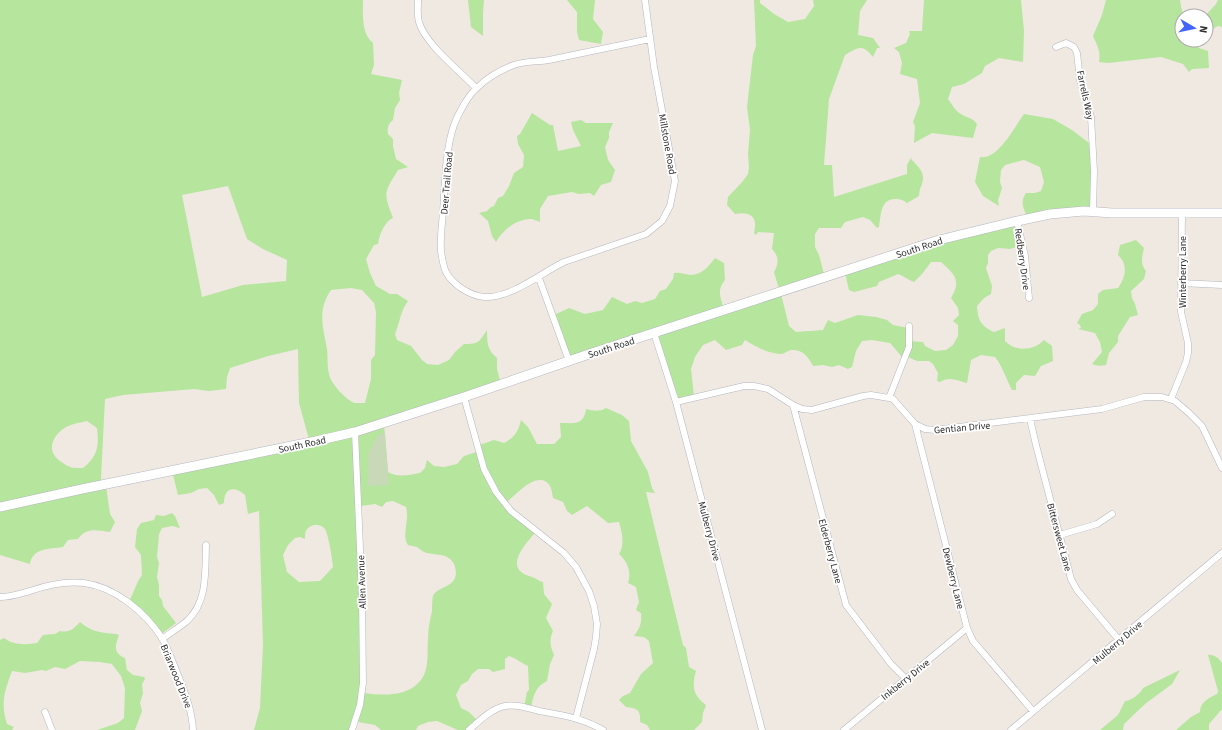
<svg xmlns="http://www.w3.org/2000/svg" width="1222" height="730" font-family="'Source Sans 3',sans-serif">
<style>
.green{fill:#b6e59e;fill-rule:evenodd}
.cemetery{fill:#c8d9b8}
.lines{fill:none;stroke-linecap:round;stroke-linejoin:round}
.street-casing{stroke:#b4b7c1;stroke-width:7}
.secondary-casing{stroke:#b4b7c1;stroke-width:10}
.street{stroke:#fff;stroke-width:6}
.secondary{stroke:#fff;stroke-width:9}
.labels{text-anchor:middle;stroke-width:3.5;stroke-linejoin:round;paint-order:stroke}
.street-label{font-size:10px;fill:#2e2e2e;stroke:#fff}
</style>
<rect width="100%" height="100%" fill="#efe9e1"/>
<path class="green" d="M0,0H363C363,15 361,33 373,43L374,65L371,74L402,80L399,93L400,100L395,108L393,120C388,124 387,128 388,134L393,139V146L396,159L408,167L398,170C384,193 383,192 393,218C385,221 379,235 378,244L374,245L366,259L370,273L376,286L390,294H397L408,301C400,312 400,322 395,334L397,340L411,346L422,360L427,364L438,365L449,360L455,352L464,344C479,344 479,342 487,330C487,342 487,350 497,358V369L501,384L384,424L388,472C398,478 409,475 420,473L425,468L427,460L434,466L444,467L457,464L464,456L480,451L479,445L494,440L504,443C515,437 518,432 521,420L528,427L537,444H554L561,437L560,423C573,423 584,426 586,409C594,411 599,412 606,408L622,415L629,421L631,441L648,472L652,488L655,493L646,492L683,645L686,648L689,667L696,671C692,685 692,695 706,705L703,713L702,722L694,730H650L647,725L640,722C641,710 637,708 626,707L619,700L623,696L630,693L641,674L653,663L649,641L644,637L634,636C640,628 642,623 641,613L636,610L639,602L636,587L628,583C632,572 627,561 619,554C625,545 622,532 619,522L608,523L587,506L572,515L567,511L563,502L553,498C552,494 552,489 550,486C539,468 515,495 506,503L536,532C524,545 502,570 532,577C536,578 538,581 543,582L544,594L552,604L546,618L553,631C549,640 550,646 554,655L550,664L547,681C535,687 533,696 531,709L524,707L527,692L529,690L528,666C521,663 516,658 509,656L505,659V669L493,672L489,669H478L472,674L468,681L461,685L456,695L461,708L469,712L478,721L471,730H458L437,721L428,722L418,726L416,730H381L375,725L358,722L356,723L354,730H254L260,708L263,645L259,511L248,514L245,495C235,486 224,487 224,503L219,505L214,495L207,488L199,489L191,493L178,495L172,471L310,443L299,403L298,349L268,356L230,368L227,377L226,389L209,391L194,389L123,395L105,399L101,478L102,484L106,486L110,514L115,522L110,532C97,530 86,527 78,539L68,540L63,547C50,549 32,548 30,564L0,555ZM228,186L247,239L263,249L287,260L286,281L243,285L202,297L182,195ZM351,288L362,290L374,303L376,312L375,355L371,360V379L365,403C362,403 358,403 355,403C347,401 330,383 329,374C327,366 328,358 327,349C323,327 317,310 331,290ZM87,421L97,428C99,446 98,456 83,468C71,468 70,468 60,461C47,452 51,438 63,429C70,424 78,423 87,421ZM393,501L406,507C410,521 401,535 408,545C411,546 414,546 417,547C420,549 422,551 424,552C435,556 448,552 454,564C463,588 437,585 433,596C432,600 432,607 432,611C430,620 428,629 428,639C427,650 429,664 424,675C413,697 384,696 364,693L361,506L375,504L382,507L386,502ZM314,525C318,525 322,525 325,529C329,537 332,558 333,567L320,581L299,582L287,572L283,555L288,545L295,538L300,537L305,539C305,530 306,528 314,525Z
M468,0H484L483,13V36L471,27Z
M567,0H595L593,19L603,32L601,44L579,40L577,32V12Z
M754,0H760V3L774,14L788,22L805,19L814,6L813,0H867L860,11L858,35L873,38L880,48H877L873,57C862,44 859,47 845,55L829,99L824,165H832L834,197L907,174V165L912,156L911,159C918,167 926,172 922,184C920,188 919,192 919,196L907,203C903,200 901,199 895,199C880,199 881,216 879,227L877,228L870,220L863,217L845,222L841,228H819L815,234V247L819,255L825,278L779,289L774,272C779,264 779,256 772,249L774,233L758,232L756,235L754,233C758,217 751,211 735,214L727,205L728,197L743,181L748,174L749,167L748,154L750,130L747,107L753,55L756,46Z
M924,0H1021L1024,31L1023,62L999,58L985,66L982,73L964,84L952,87L948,99C952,104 955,111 961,114C968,119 971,116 977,124L973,138L932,133L914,143L915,126L913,122L920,103L917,79L900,74L902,63L899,52L894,48L906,43L910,34L909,31H922Z
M1106,0H1180C1181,5 1181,13 1186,16H1182V40H1197L1196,42L1199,48L1208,51L1209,68L1192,69L1189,72L1183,64L1161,57L1108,63L1099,62C1101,51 1097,45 1093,36L1102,15Z
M1218,0H1222V27L1218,26L1213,29L1206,28L1205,16L1216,4Z
M532,113L550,125H553L558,151L581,146L573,130L571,122L581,120L586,123H613L609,132V138L605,147L608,160L615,170L611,182L601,185L594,196L590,193L579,194L572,192L548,196L540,209V222C537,221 533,219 531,219C516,219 503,230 496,242L492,236L488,221L479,213L487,211L491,207L494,206L498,198L503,196L509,186L514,173L523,167L524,155L518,144L517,136L520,134Z
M1024,114L1053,119L1072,130L1093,146L1095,211L1027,217C1023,207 1020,202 1026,193H1035L1041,191L1044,182L1040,167L1024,160L1005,165L1001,170L1000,182L1002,188L998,200L999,206L983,196L975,182L980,157C998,160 1015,126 1024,114Z
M1016,222L1023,245L1010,249L998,248L991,251L988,255V263L986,268L992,286L991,294L984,298L977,306C978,321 981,326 994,332L1005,328V341C1015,352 1034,351 1044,340L1052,346L1053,361L1041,366L1035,376L1024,375L1016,383V390H1012C1006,379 1003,367 995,357L981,355L971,360L967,383C957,380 948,376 940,382L937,381L938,373L933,364L929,361H917L903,355L902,357L890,343L872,340L862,341L856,351L852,367L848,369L839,365L832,367L823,365L813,366C809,358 803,349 792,350C788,350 785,354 780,354C766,353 757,347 745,340L742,345L726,350L715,340L703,345L695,357L691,369L694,396L679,400L655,334L572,361L554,315L569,308L585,314L603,310L612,297L627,304L635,301L642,303L655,299L660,291L666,289L673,279L674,273C680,272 686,275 691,275C703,274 708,267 715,258L724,263L725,280C716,291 721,297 724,310L781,294L789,326L796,332L823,330L828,320L835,323L858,315L876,317L887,320L893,325L908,328V341L923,342L925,346L935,351L946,350L953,345L958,336V325L953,321L959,315L958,308L951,298C962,280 954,274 941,262H931L922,274L914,282C908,280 904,276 898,274L879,282L877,286L854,292L849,290L845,273L846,271Z
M1136,240L1144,248C1142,256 1140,265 1146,271L1144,279L1131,291L1132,298L1135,304L1138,315L1130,317L1118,336V342L1109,353L1106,365C1101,366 1097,366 1092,364L1102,352L1100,342L1095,333L1078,329L1081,328L1080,325L1077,323L1082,314L1093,310L1098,304V294L1103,290L1118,288C1125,278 1129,265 1118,255L1120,245Z
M172,513L175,516L180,528L172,526L162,528L159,534L157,557L159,563L157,577L159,585V596L162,600L163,606L176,623L160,635L129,601C134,593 136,583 142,575L141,555L135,547L137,529L141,523L154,520L156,515L164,516Z
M80,622C88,629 96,632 106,633C111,634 114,633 119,635C115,646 113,653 125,658L127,670L133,675L144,677L145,679L142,684L143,693L140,703L142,711L135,730H97L118,723L124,718L125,688L121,676L112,664L100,662L80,661L65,669L55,667L46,671L42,670L25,673L12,671C5,690 0,703 7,724L14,727L12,730H0V640L4,638C13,645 25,645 37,643L43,635L55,634L60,631C70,633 73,629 80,622Z
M1208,655C1213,654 1219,658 1222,663V709L1209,724V730H1176L1191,717L1200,712C1200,702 1209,698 1217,694L1218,691Z
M1180,670L1172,684L1145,704L1124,724L1123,730H1100L1118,715L1125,701C1131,701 1141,693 1143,688Z"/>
<path class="cemetery" d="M385,433L389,485L368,486V454L378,435Z"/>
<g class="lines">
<g class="street-casing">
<path id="street" d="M418,0C418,7 417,15 419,22C425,44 460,71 476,88
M645,0L654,67L675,181L670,206L662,221L646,234L564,262C541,273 512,298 485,297C470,296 453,285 446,272C443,266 442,258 441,251C440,238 442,225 443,212C445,185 445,151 454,125C458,114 468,95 478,87C487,78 499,71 511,66C521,61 538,62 549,60C583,53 617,46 650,39
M1056,47L1066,43L1074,47L1077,53L1080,80L1091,117L1094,171L1093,211
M1017,221L1025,256L1029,298
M539,278L569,361
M1181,283L1222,285
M654,333L676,402L762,730
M464,397L484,469L496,492L511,511L564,553L576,567L589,591L594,606L597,624L596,637L594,649L576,718
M889,398L909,347V326
M1171,399L1186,362L1188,353V343L1181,312L1182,213
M676,402L744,386H754L768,389L793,405L802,409L812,410L863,396L871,395L889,398L893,399L915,424L925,429L935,430L1102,409L1144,397H1162L1175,401L1189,413L1202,426L1222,468
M793,405L846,605L891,664L906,679
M1030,419L1036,445L1071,579L1077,590L1119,640
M915,424L967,628L973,641L1033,711
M1060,535L1097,524L1112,514
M0,597C11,597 19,594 30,591C47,585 66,581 84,583C115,587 145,612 162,638C168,649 173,663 178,675C185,693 192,710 193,730
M162,639C170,633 180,627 187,621C208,602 205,571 206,545
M45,712L52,730
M352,730L360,705L363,683L362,595L355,432
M469,730C479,721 491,709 505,706C516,704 528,708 539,711C561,715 583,718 603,730
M844,730L967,628
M1011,730L1222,553"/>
</g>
<g class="secondary-casing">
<path id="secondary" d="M0,507L82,489L316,441L355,432L464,397L592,353L939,240L1013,222L1050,214L1084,211L1112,213H1222"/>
</g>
<use href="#street" class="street"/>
<use href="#secondary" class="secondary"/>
</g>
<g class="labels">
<g class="street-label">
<text transform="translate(1086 95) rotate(78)" y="4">Farrells Way</text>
<text transform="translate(668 144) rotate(80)" y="4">Millstone Road</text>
<text transform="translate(446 183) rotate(-85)" y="4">Deer Trail Road</text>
<text transform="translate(919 247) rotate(-18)" y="4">South Road</text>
<text transform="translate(1023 259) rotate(82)" y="4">Redberry Drive</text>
<text transform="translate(1182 272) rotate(-90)" y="4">Winterberry Lane</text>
<text transform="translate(611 347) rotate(-18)" y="4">South Road</text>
<text transform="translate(962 427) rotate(-5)" y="4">Gentian Drive</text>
<text transform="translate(302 444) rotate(-12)" y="4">South Road</text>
<text transform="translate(710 531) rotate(75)" y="4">Mulberry Drive</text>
<text transform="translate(1060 537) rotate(75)" y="4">Bittersweet Lane</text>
<text transform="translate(831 551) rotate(75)" y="4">Elderberry Lane</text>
<text transform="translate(954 578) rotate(76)" y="4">Dewberry Lane</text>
<text transform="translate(361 582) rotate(-92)" y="4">Allen Avenue</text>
<text transform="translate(1117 642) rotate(-40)" y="4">Mulberry Drive</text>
<text transform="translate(177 676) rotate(68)" y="4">Briarwood Drive</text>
<text transform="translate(905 679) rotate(-39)" y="4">Inkberry Drive</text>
</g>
</g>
<g transform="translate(1194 28) rotate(99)"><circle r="19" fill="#ffffff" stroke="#ababab"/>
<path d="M0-3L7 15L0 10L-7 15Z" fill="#4264fb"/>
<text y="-6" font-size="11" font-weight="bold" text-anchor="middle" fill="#2e2e2e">N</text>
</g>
</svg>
